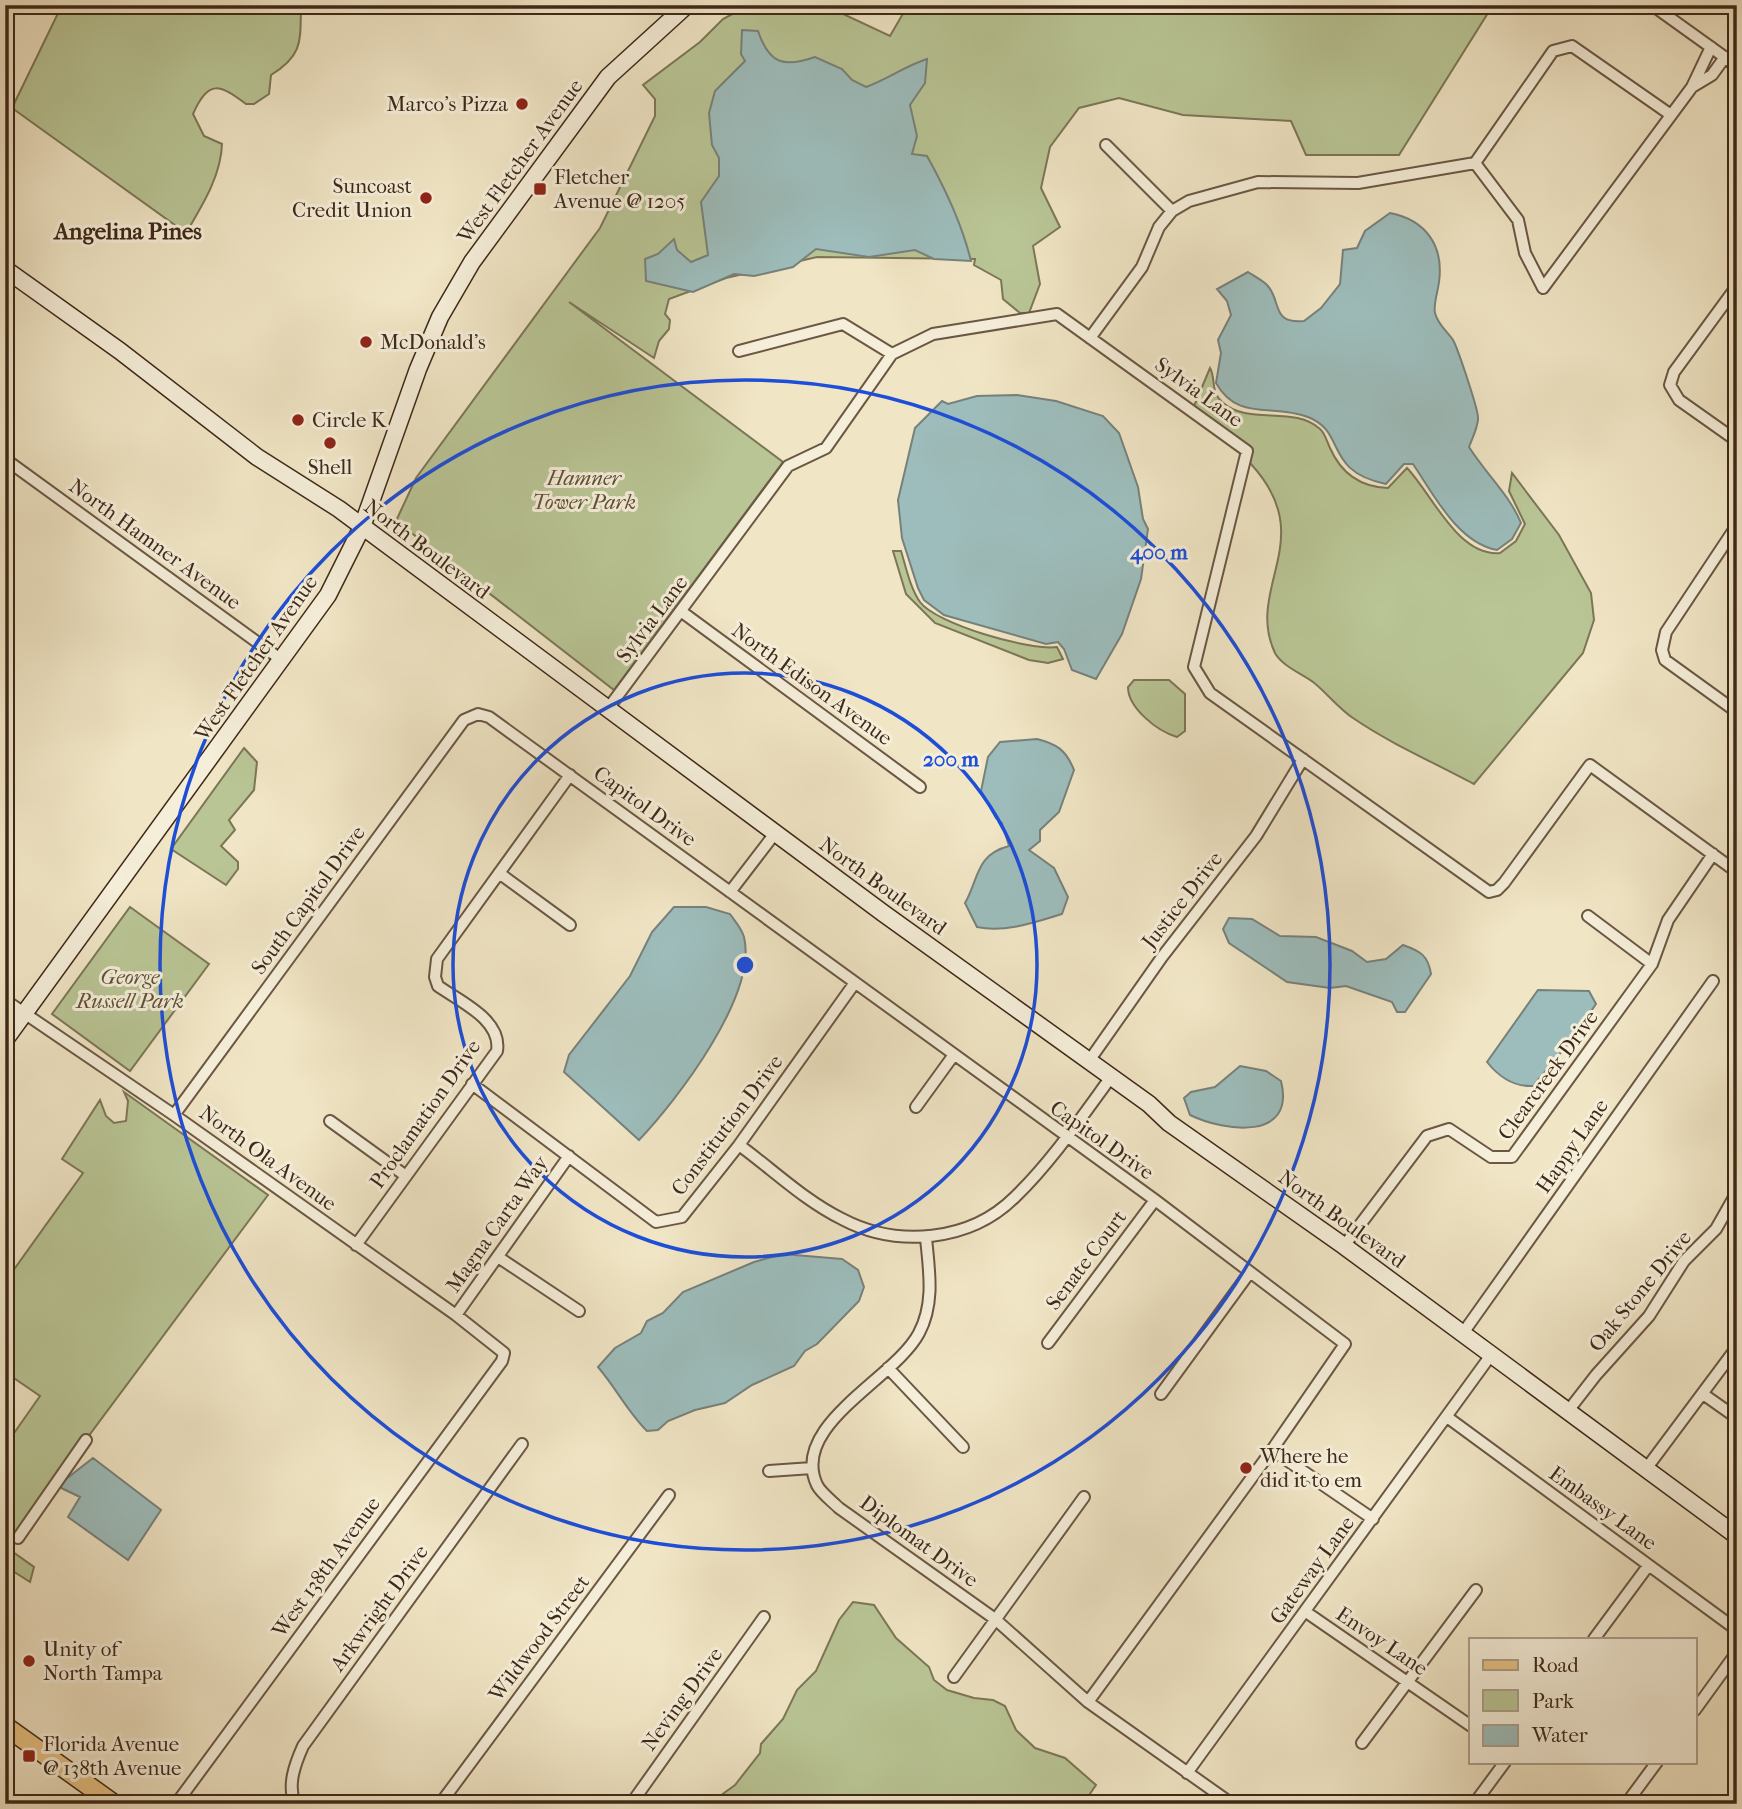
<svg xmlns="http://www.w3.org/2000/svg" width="1742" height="1809" font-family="'IM FELL French Canon',serif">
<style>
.green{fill:#b9c595;stroke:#7c7657;stroke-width:2}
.water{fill:#9dbdbc;stroke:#77817b;stroke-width:2}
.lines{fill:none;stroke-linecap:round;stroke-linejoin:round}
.street-casing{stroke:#6a5744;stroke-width:14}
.secondary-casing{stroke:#3e2819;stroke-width:19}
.primary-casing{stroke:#3e2819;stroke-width:21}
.street{stroke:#f5eed9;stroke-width:10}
.secondary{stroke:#f5eed9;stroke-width:16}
.primary{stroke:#e8c282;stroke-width:18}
.ring{fill:none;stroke:#1d4ed8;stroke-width:3.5}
.poi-dot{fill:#8f2418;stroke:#f5eed9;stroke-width:2.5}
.labels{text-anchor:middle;stroke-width:6;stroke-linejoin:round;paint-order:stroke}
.poi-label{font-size:21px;fill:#3e2819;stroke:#f5eed9;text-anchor:start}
.street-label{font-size:21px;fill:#3e2819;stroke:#f5eed9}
.park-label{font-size:21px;font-style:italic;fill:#5d4f38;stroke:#f5eed9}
.neighbourhood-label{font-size:23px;font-weight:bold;fill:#3e2819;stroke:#f5eed9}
.centre{fill:#1d4ed8;stroke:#f5eed9;stroke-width:3.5}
.ring-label{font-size:21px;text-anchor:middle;font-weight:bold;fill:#1d4ed8;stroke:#f5eed9;stroke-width:6;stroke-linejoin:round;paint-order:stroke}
</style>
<rect width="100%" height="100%" fill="#f0e5c5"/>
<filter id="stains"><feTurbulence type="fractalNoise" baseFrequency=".00286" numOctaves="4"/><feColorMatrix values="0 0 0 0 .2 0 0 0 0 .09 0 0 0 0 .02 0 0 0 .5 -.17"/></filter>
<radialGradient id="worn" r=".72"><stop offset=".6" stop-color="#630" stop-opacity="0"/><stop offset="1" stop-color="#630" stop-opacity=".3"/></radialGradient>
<path class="green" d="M62,5H301C300,40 304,55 271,75L269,94L254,104H246C220,85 209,78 193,114L204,136L222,144C221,176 202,206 186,233L12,108Z
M749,5H824L890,36L908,5H1493L1399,155H1306L1291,121L1183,115L1119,98L1079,108L1050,147L1041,188L1060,227L1033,246L1040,284L1029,313H1020L1003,299L1001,280L974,265L975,259L817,257L726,278L669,299L665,314L670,320L669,329L659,341L654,358L569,302L783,462L614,690L396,521L416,478L600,228L655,116V99L643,85L700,42L723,19Z
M1210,368C1216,378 1210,391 1222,402C1248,426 1294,405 1320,429C1325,433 1327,442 1330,448C1341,473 1360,487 1388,488L1407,468C1432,494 1458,557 1500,553L1516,541L1525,524L1509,491L1512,473L1559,535L1591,593L1594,620L1583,653L1474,784C1433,762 1391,744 1353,718C1338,708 1327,693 1313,682C1302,674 1281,665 1275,653C1244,587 1321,539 1250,463L1252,453L1250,447L1194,406Z
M893,551H901C906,567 910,588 920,602C936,624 1030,651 1057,647L1063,659L1048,663L1029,660L935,623L906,594Z
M1134,680H1169L1185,694V731L1177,737C1157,731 1128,708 1128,687Z
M244,748L257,762L254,790L229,820L235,830L221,846L238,862V869L226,885L171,849Z
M130,907L209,964L130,1071L52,1014Z
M124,1092L268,1195L6,1547L34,1567L30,1582L5,1566V1446L40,1396L5,1372V1282L83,1173L62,1159L100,1100L106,1116L114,1123L126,1121L128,1101Z
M853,1602L874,1605L896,1638L929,1667L934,1680L947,1690L974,1698L993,1700L1005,1706L1016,1730L1035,1748L1065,1758L1096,1785L1083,1804H709L735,1785L760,1753L761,1744L783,1719L797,1690L816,1671L839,1620Z"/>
<path class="water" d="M742,30L758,31C769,64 784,68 815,57L842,69L852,80L866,87C888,79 905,66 927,59L925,83L910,105L917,136L912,154L927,156C946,190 962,224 971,261L934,259L915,250L869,257L816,249L793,267L754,276L734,274L693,292L646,281L645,259L658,254L674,239L677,250L691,262L708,255L701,202L719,176V158L712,145L709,113L715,91L745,61L741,54Z
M1390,213C1426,220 1444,246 1439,282C1438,291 1433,305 1435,313C1438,325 1447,331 1453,340C1458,349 1477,406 1478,417C1479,425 1472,439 1469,447C1486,474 1509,494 1521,523L1512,539L1497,550C1458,543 1434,495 1413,464H1404L1386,484C1323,471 1347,432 1308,417C1272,403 1238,422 1216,383L1221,353L1218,340L1231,315L1227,301L1217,289L1248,272C1254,276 1262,280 1267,285C1282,300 1270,324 1304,321L1321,308L1340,284L1343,250L1357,248L1365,231Z
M1017,395L1056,401L1103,416L1119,433L1138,487L1143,519L1148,529L1141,579L1122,634L1096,679L1072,670L1064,649L1058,642L1046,644L944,615L924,600L918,588L902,538L898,500L915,428L942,401L948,404L977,396Z
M1037,739C1057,744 1066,750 1074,770L1059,812L1040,830V841L1029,850L1054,868L1068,897L1062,914C1036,922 1005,933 977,927L965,903C979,879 975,855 1009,846L1002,823L996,818L981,791L988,757L1000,742Z
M674,907H706L730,914C735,921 742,929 744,937C758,995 677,1100 639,1140L564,1072L569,1055L630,976L652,932Z
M1229,918L1252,919L1280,936L1316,937L1352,951L1367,962L1386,959L1403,945C1420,951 1428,955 1431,974L1405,1012H1397L1392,1002L1346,986L1330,988L1287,982L1229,943L1223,929Z
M1538,990L1589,991L1596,1004L1569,1043L1533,1086C1514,1087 1499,1077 1487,1062Z
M1240,1066L1266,1071L1281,1081C1296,1141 1225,1132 1190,1115L1184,1098L1191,1092L1215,1087Z
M783,1254L842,1259L858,1270L864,1287L859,1301L817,1344L805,1351L794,1366L752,1385L725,1403L695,1410L668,1421L658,1430L647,1431C627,1411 616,1388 598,1367L615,1348L641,1333L647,1321L663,1313L683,1292L754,1262Z
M93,1458L161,1510L128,1560L68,1517L80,1497L57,1486Z"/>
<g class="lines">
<g class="street-casing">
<path id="street" d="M1652,5L1737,66
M1692,87L1712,75L1725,57
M1106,145L1172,211
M1475,163L1518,220L1525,253L1543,288L1692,87L1711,47
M1475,163L1553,51L1572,46L1671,115
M1737,286L1674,372L1670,385L1679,400L1737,441
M1090,338L1142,267L1159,227L1172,211L1189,201L1258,182L1358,183L1475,163
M739,351L843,324L892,354
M5,459L283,661
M1737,525L1666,632L1662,650L1665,660L1737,712
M682,612L920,787
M607,710L788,466L826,448L892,354L933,334L1057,314L1247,451L1194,667L1210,693L1489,892L1497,890L1504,883L1590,765L1737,872
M499,873L570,925
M730,892L776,832
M1588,916L1652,964
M5,1000L174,1115L456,1315L504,1353L502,1361L176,1804
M1089,1061L1162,957L1256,836L1303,759
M472,1084L656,1222L682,1217L739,1145L854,984
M916,1107L953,1056
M174,1115L464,720L478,714L489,717L1155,1200L1345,1344L1272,1450L1088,1702
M330,1121L406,1176
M739,1145C772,1169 805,1201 842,1219C897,1248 970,1242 1015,1197C1051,1162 1081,1118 1111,1077
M926,1238C929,1270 935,1303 919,1333C895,1379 789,1425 817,1485C821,1493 832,1501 839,1508L995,1619L1088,1702L1232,1804
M356,1245L497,1051C502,1020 461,1002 438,986L435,977L437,959L570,775
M1344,1246L1427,1136L1449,1129L1491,1157H1512L1652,964L1668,920L1713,854
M498,1257L579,1311
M456,1315L569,1156
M1463,1333L1713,981
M1048,1343L1155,1200
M888,1368L963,1447
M1161,1394L1250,1272
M1703,1394L1737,1418
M1568,1411L1596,1375L1649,1316L1684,1261L1716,1229L1737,1192
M1447,1417L1737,1630
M1272,1450L1373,1519
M1646,1469L1737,1347
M769,1471L812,1468
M18,1538L86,1440
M1306,1612L1471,1726
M1594,1639L1648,1566
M954,1677L1084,1497
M1695,1710L1737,1652
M1362,1743L1476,1590
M1187,1773L1491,1355
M295,1804C287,1785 295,1764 303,1746L522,1444
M440,1804L669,1495
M631,1804L764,1617
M1474,1804L1505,1762
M1626,1804L1657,1762"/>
</g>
<g class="secondary-casing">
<path id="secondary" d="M5,269L120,351L257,457L339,509L883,913L1149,1104L1169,1123L1344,1246L1737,1536
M5,1040L328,595L362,527L418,369L440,317L472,262L608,77L687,5"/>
</g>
<g class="primary-casing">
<path id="primary" d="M5,1726L114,1804"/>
</g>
<use href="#street" class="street"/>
<use href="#secondary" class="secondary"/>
<use href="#primary" class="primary"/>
</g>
<g class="ring">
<circle cx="745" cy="965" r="292"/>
<circle cx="745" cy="965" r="585"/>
</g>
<g class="poi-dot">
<circle cx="522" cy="104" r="7"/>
<rect x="533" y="182" width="14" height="14" rx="3.5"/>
<circle cx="426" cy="198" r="7"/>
<circle cx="366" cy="342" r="7"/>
<circle cx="298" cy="420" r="7"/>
<circle cx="330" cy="443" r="7"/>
<circle cx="1246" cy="1468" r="7"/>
<circle cx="29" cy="1661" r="7"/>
<rect x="22" y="1749" width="14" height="14" rx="3.5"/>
</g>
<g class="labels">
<g class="poi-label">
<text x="508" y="111" text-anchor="end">Marco's Pizza</text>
<text x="554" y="184">Fletcher<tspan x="554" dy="24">Avenue @ 1205</tspan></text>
<text x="412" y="193" text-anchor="end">Suncoast<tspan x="412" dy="24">Credit Union</tspan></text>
<text x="380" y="349">McDonald's</text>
<text x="312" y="427">Circle K</text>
<text x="330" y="474" text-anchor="middle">Shell</text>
<text x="1260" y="1463">Where he<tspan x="1260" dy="24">did it to em</tspan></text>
<text x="43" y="1656">Unity of<tspan x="43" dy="24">North Tampa</tspan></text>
<text x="43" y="1751">Florida Avenue<tspan x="43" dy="24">@ 138th Avenue</tspan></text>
</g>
<g class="street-label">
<text transform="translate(520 161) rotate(-54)" y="7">West Fletcher Avenue</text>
<text transform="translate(1199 392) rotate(36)" y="7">Sylvia Lane</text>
<text transform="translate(155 544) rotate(36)" y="7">North Hamner Avenue</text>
<text transform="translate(427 549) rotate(37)" y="7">North Boulevard</text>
<text transform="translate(652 619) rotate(-53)" y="7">Sylvia Lane</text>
<text transform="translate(256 658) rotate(-55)" y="7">West Fletcher Avenue</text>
<text transform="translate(812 684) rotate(36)" y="7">North Edison Avenue</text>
<text transform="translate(645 806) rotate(36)" y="7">Capitol Drive</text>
<text transform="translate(883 886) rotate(36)" y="7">North Boulevard</text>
<text transform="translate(308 900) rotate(-54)" y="7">South Capitol Drive</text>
<text transform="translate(1182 900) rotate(-52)" y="7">Justice Drive</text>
<text transform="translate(1548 1075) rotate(-54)" y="7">Clearcreek Drive</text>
<text transform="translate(425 1114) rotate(-55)" y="7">Proclamation Drive</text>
<text transform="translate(727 1125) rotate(-53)" y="7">Constitution Drive</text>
<text transform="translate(1102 1140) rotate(35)" y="7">Capitol Drive</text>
<text transform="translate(1572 1146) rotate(-55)" y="7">Happy Lane</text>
<text transform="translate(268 1158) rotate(36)" y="7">North Ola Avenue</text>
<text transform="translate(1342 1219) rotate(36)" y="7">North Boulevard</text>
<text transform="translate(497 1224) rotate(-55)" y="7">Magna Carta Way</text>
<text transform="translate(1086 1260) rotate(-53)" y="7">Senate Court</text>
<text transform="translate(1640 1291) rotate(-51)" y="7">Oak Stone Drive</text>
<text transform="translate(1603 1508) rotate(36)" y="7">Embassy Lane</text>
<text transform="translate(919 1541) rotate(36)" y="7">Diplomat Drive</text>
<text transform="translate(326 1567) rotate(-54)" y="7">West 138th Avenue</text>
<text transform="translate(1312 1570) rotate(-54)" y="7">Gateway Lane</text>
<text transform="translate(379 1608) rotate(-54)" y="7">Arkwright Drive</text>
<text transform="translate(539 1638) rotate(-53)" y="7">Wildwood Street</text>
<text transform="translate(1382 1641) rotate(34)" y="7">Envoy Lane</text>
<text transform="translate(682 1699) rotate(-54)" y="7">Neving Drive</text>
</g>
<g class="park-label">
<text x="584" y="485">Hamner<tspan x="584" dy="24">Tower Park</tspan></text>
<text x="130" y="984">George<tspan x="130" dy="24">Russell Park</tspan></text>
</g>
<g class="neighbourhood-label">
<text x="128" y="239">Angelina Pines</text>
</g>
</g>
<circle cx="745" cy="965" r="10" class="centre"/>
<g class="ring-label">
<text x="1159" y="559">400 m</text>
<text x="951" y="766">200 m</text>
</g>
<rect width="1742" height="1809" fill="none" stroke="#f0e5c5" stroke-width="28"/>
<rect x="7" y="7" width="1728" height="1795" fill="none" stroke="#3e2819" stroke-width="3.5"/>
<rect x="14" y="14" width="1714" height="1781" fill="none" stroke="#3e2819" stroke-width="2"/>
<rect x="1469" y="1638" width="228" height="126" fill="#f5eed9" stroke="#ac9f8c" stroke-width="2"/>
<rect x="1483" y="1660" width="35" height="10" fill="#e8c282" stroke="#ac9f8c" stroke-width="2"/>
<text x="1532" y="1672" font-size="21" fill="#3e2819">Road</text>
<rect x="1483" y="1690" width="35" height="21" fill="#b9c595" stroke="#ac9f8c" stroke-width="2"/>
<text x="1532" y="1708" font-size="21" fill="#3e2819">Park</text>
<rect x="1483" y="1725" width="35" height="21" fill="#9dbdbc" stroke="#ac9f8c" stroke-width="2"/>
<text x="1532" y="1742" font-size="21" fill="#3e2819">Water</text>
<rect width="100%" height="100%" filter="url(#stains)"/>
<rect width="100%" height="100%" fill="url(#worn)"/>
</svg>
